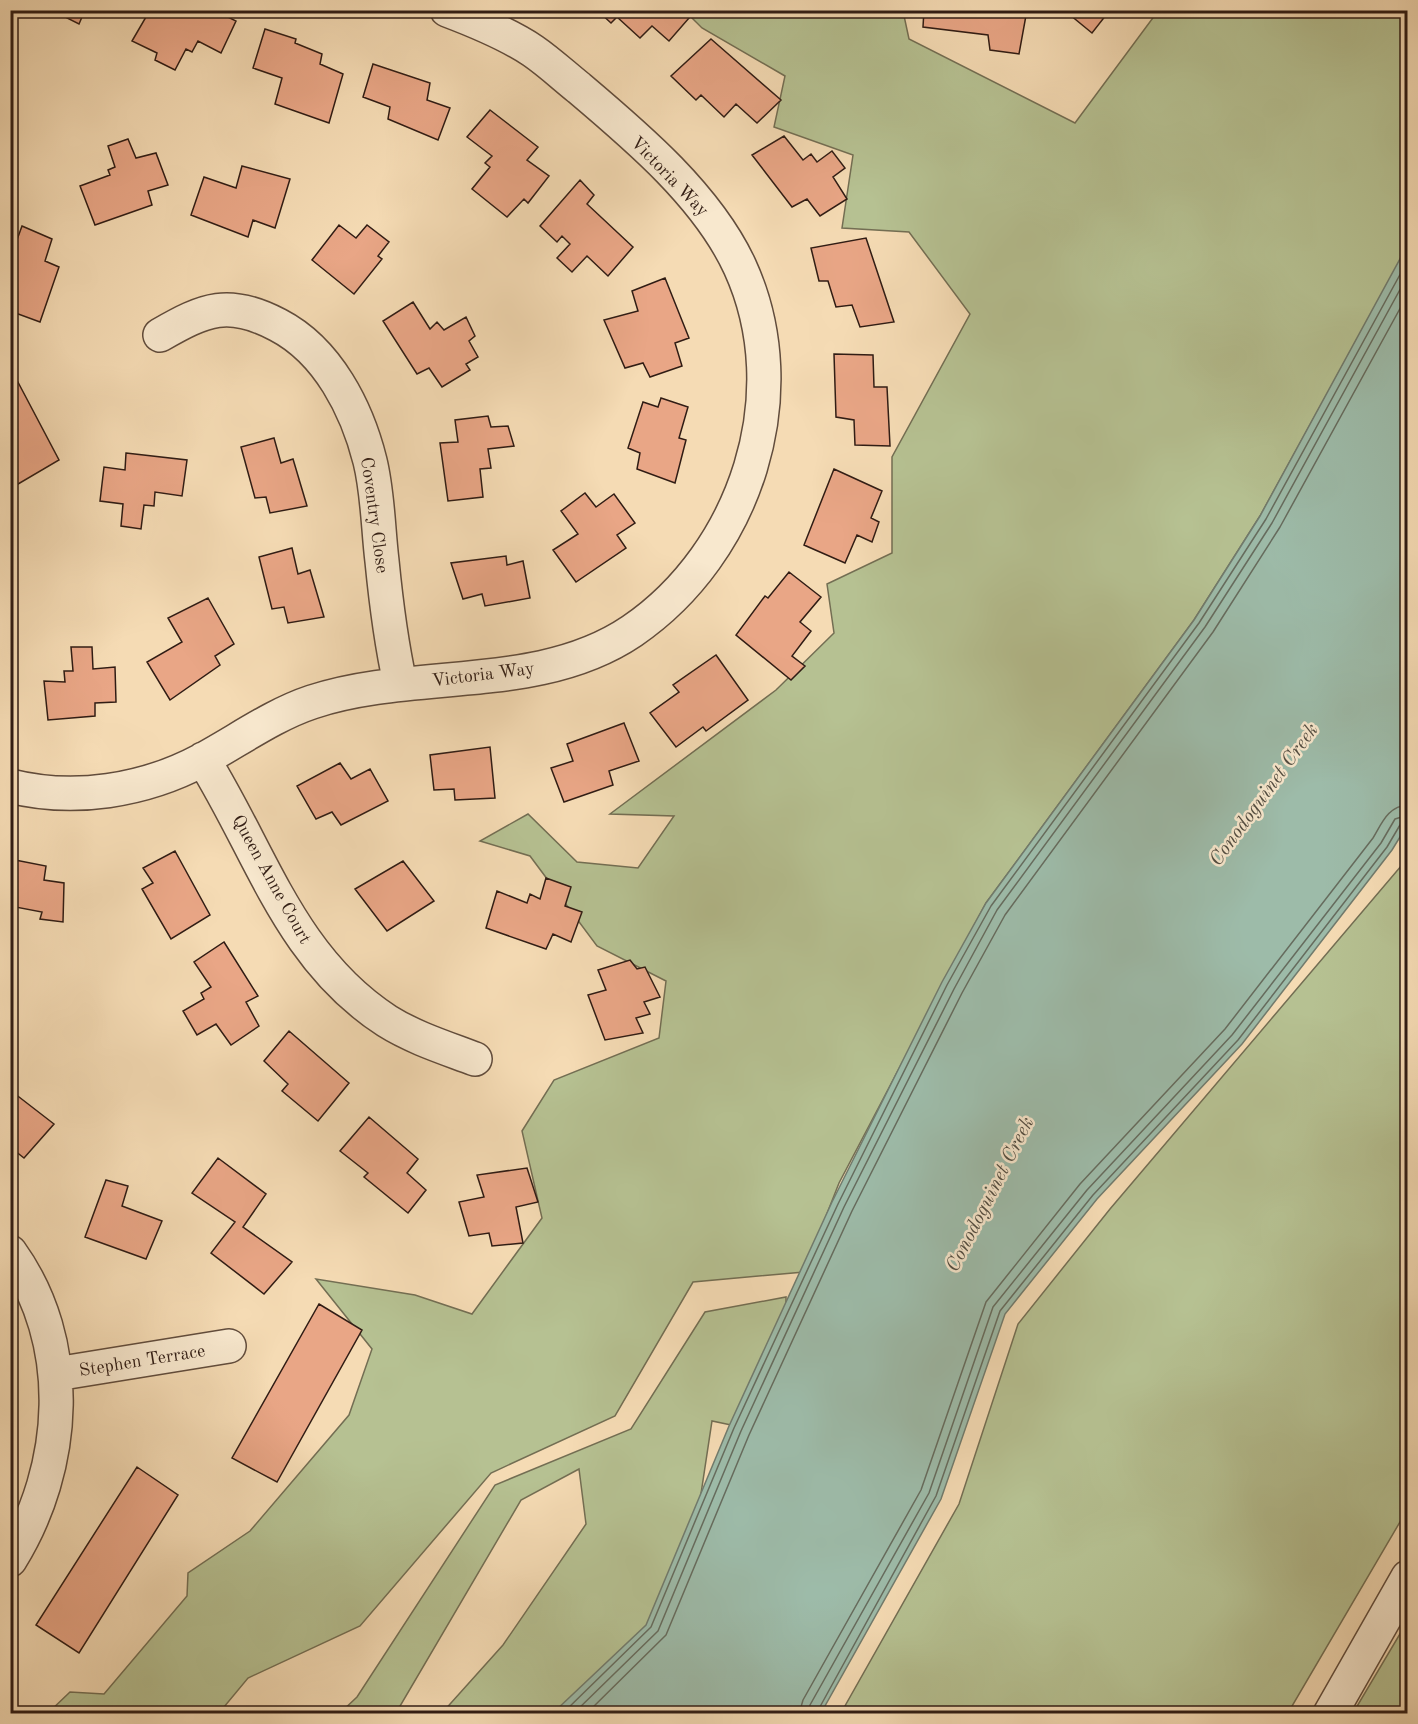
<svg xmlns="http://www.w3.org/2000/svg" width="1418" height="1724" font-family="'Old Standard TT',serif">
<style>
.green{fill:#b6c192;stroke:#736e53;stroke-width:1.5}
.water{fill:#9dbba9;stroke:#717b6d;stroke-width:1.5}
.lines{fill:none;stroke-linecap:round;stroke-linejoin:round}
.shore{stroke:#666c5e;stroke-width:1.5}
.building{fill:#e9a686;stroke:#301c14;stroke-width:1.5}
.minor-casing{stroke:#614c3c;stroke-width:36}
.minor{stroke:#f8e8ce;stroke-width:33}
.labels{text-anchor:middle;stroke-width:5;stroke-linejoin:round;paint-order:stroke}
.street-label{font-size:18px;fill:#301c14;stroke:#f8e8ce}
.water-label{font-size:20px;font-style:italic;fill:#514c41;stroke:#f8e8ce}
</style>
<rect width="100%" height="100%" fill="#f5dbb4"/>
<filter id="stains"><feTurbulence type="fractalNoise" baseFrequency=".00333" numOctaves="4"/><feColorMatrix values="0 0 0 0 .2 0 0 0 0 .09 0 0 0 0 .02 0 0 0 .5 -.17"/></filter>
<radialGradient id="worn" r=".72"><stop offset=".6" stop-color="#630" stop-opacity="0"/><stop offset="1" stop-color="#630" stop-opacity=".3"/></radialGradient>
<path class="green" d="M685,11H903L909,39L1075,123L1158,11H1407L1408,246L1404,254L1260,516L1194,620L986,903L839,1183L804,1272L693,1282L615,1416L491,1473L360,1626L248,1678L219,1713L47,1714L70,1692L104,1694L187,1596L188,1573L250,1531L349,1415L372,1349L316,1279L415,1295L472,1314L542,1218L522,1131L554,1080L659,1038L666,981L597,946L530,856L480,841L528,814L577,862L638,868L674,816L610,814L776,690L834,633L827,584L892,553V457L970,314L909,232L842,228L853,155L774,127L785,76L702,28Z
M1407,859V1510L1288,1713H841L959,1504L1018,1324L1110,1209Z
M786,1297V1338L745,1428L712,1421L694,1540L655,1627L569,1713H442L503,1645L586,1524L579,1469L521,1500L396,1713L339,1714L357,1697L495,1485L631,1429L705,1312Z
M1407,1622V1713H1353Z"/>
<path class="water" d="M1407,246L1408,824L1392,850L1242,1044L1097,1199L1005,1314L941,1499L821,1713H553L646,1625L729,1426L832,1202L942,982L986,903L1194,620L1260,516Z"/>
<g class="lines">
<path class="shore" d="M562,1714L651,1627L734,1428L838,1204L947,985L991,906L1199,623L1266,519L1408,260
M573,1714L658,1631L741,1431L844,1207L954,989L997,910L1205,627L1272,523L1408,275
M586,1714L666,1635L749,1435L852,1211L962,993L1005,915L1213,632L1280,527L1408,294
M799,1714L803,1700L921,1490L986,1302L1080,1184L1225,1029L1373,838C1382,823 1388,806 1408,805
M809,1714L810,1705L929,1493L993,1307L1087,1190L1232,1035L1381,843L1395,819L1408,815
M816,1714L936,1496L1000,1311L1093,1195L1238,1040L1387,847L1400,825L1408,822"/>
</g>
<path class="building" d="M63,10H85L79,24L61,15Z
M150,10H214L236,21L221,53L198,41L192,52L186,49L175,70L155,60L157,53L132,41Z
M597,10H696L669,41L652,26L640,38L617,17L611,23Z
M924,10H1027L1019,54L990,50L988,35L923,27Z
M1064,10H1110L1092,33Z
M265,29L296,39L295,43L322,54L320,64L343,74L329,123L275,104L282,78L253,68Z
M711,39L781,100L757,123L736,104L724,117L701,95L696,100L671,76Z
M373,64L430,83L427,100L450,108L438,140L388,119L390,107L363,97Z
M490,110L538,147L527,160L549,176L528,203L524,199L507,217L472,189L490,167L485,163L492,156L467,137Z
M784,136L803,160L811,154L817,162L832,151L845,168L833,177L847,199L820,216L807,199L792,207L752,155Z
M128,139L136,158L156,153L168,185L148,191L152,205L95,225L80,186L110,175L108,170L115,167L108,146Z
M242,166L290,179L275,228L253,220L248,237L191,215L204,177L236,188Z
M580,180L594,195L587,204L633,247L608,276L587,256L572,272L557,258L570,244L562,236L557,242L540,226Z
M339,225L356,238L367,225L389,242L378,256L382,259L354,294L312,260Z
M22,226L52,239L45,261L59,267L40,322L10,311L13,281L10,280V259Z
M866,238L894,322L860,327L852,305L836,307L828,281H819L811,248Z
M665,278L689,338L675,343L682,366L650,377L643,363L625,368L604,320L638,311L632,291Z
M413,302L430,329L437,322L444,330L466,317L475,336L469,341L478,357L466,364L470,370L442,387L429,368L417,374L383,321Z
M834,354L873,355L874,387H887L890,446L855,445L854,420L836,417Z
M10,367L59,460L13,487L10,484Z
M661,398L688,407L679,438L686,440L675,483L637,469L640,453L628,448L643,402L658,407Z
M488,416L491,427L508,426L514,446L488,449L491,468L480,469L483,497L448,501L440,443L458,442L455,420Z
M274,438L281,463L293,459L307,506L270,513L266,497L255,498L241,447Z
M126,453L187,460L182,496L155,492L154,506L144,505L141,529L121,526L123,504L100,501L104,467L125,470Z
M834,469L882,491L871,518L879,522L872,542L857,535L845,563L804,545Z
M585,493L596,507L614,494L635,523L617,535L626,548L576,582L553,550L578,534L561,511Z
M292,548L298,574L310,570L324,617L288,623L284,607L272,609L259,557Z
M506,556L507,565L523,561L530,598L485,606L482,594L463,599L451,563Z
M789,572L821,597L800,622L811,631L792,656L805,666L791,680L736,635L765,596L768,598Z
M208,598L234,644L215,656L220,665L170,700L147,662L182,642L168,618Z
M71,647H92L93,669L115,667L116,702L95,703V716L48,720L44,681L65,682L64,671H73Z
M716,655L748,700L706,731L703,727L676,747L650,713L679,692L673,685Z
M624,723L639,761L609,771L613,785L564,802L551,768L573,761L567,744Z
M490,747L495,798L455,800L454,789L434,790L430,755Z
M340,763L351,779L370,769L388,801L341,825L332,812L316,819L297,786Z
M175,851L210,915L171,939L142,889L153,883L143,868Z
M10,859L46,866L44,880L64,883L63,922L40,919L42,912L10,906Z
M403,861L434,901L387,931L355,889Z
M546,878L571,887L565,906L582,912L571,942L553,934L546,949L486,928L497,891L527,903L530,894L540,899Z
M224,942L258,996L246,1002L259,1026L231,1045L216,1024L197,1035L183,1011L204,999L201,993L211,987L194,962Z
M630,960L637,969L645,967L660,997L644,1002L650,1014L636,1018L643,1033L605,1040L588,995L606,990L598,970Z
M289,1031L349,1083L318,1121L282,1091L288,1084L264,1061Z
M10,1090L54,1124L24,1158L10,1147Z
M369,1117L418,1159L407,1173L426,1190L408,1213L364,1177L368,1173L340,1151Z
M218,1158L266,1194L243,1227L292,1262L264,1294L211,1253L235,1222L192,1193Z
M527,1168L538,1202L516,1207L523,1243L492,1246L489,1233L469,1236L459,1202L484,1197L477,1175Z
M106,1180L128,1186L122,1206L162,1221L146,1259L85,1237Z
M319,1304L362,1330L277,1482L232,1458Z
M137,1467L178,1495L79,1653L36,1625Z"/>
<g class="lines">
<g class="minor-casing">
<path id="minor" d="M160,335C205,309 229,299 278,325C328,351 357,409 370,461C378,493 378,528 382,561C386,602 391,642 400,683
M203,759C262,854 290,958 387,1021C414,1038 446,1048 475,1059
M10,786C74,802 144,791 202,760C239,740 273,715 312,702C415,668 539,694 632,631C746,553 798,394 740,267C708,197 637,137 579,88C564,76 549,62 533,51C508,34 476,21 447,10
M10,1252C75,1342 68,1467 10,1560
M56,1374L229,1346
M1330,1714L1408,1577"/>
</g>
<use href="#minor" class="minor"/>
</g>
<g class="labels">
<g class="street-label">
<text transform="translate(670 176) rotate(46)" y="6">Victoria Way</text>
<text transform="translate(375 515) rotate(82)" y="6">Coventry Close</text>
<text transform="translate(483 674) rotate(-7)" y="6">Victoria Way</text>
<text transform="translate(272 879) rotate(61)" y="6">Queen Anne Court</text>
<text transform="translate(142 1360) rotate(-9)" y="6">Stephen Terrace</text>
</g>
<g class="water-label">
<text transform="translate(1263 794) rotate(-54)" y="7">Conodoguinet Creek</text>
<text transform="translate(989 1194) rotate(-63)" y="7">Conodoguinet Creek</text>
</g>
</g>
<rect width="1418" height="1724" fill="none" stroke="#f5dbb4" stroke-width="36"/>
<rect x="12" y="12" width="1394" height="1700" fill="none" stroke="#301c14" stroke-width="3"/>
<rect x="18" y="18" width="1382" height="1688" fill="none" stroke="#301c14" stroke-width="1.5"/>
<rect width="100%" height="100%" filter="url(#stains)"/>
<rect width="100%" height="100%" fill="url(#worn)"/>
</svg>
